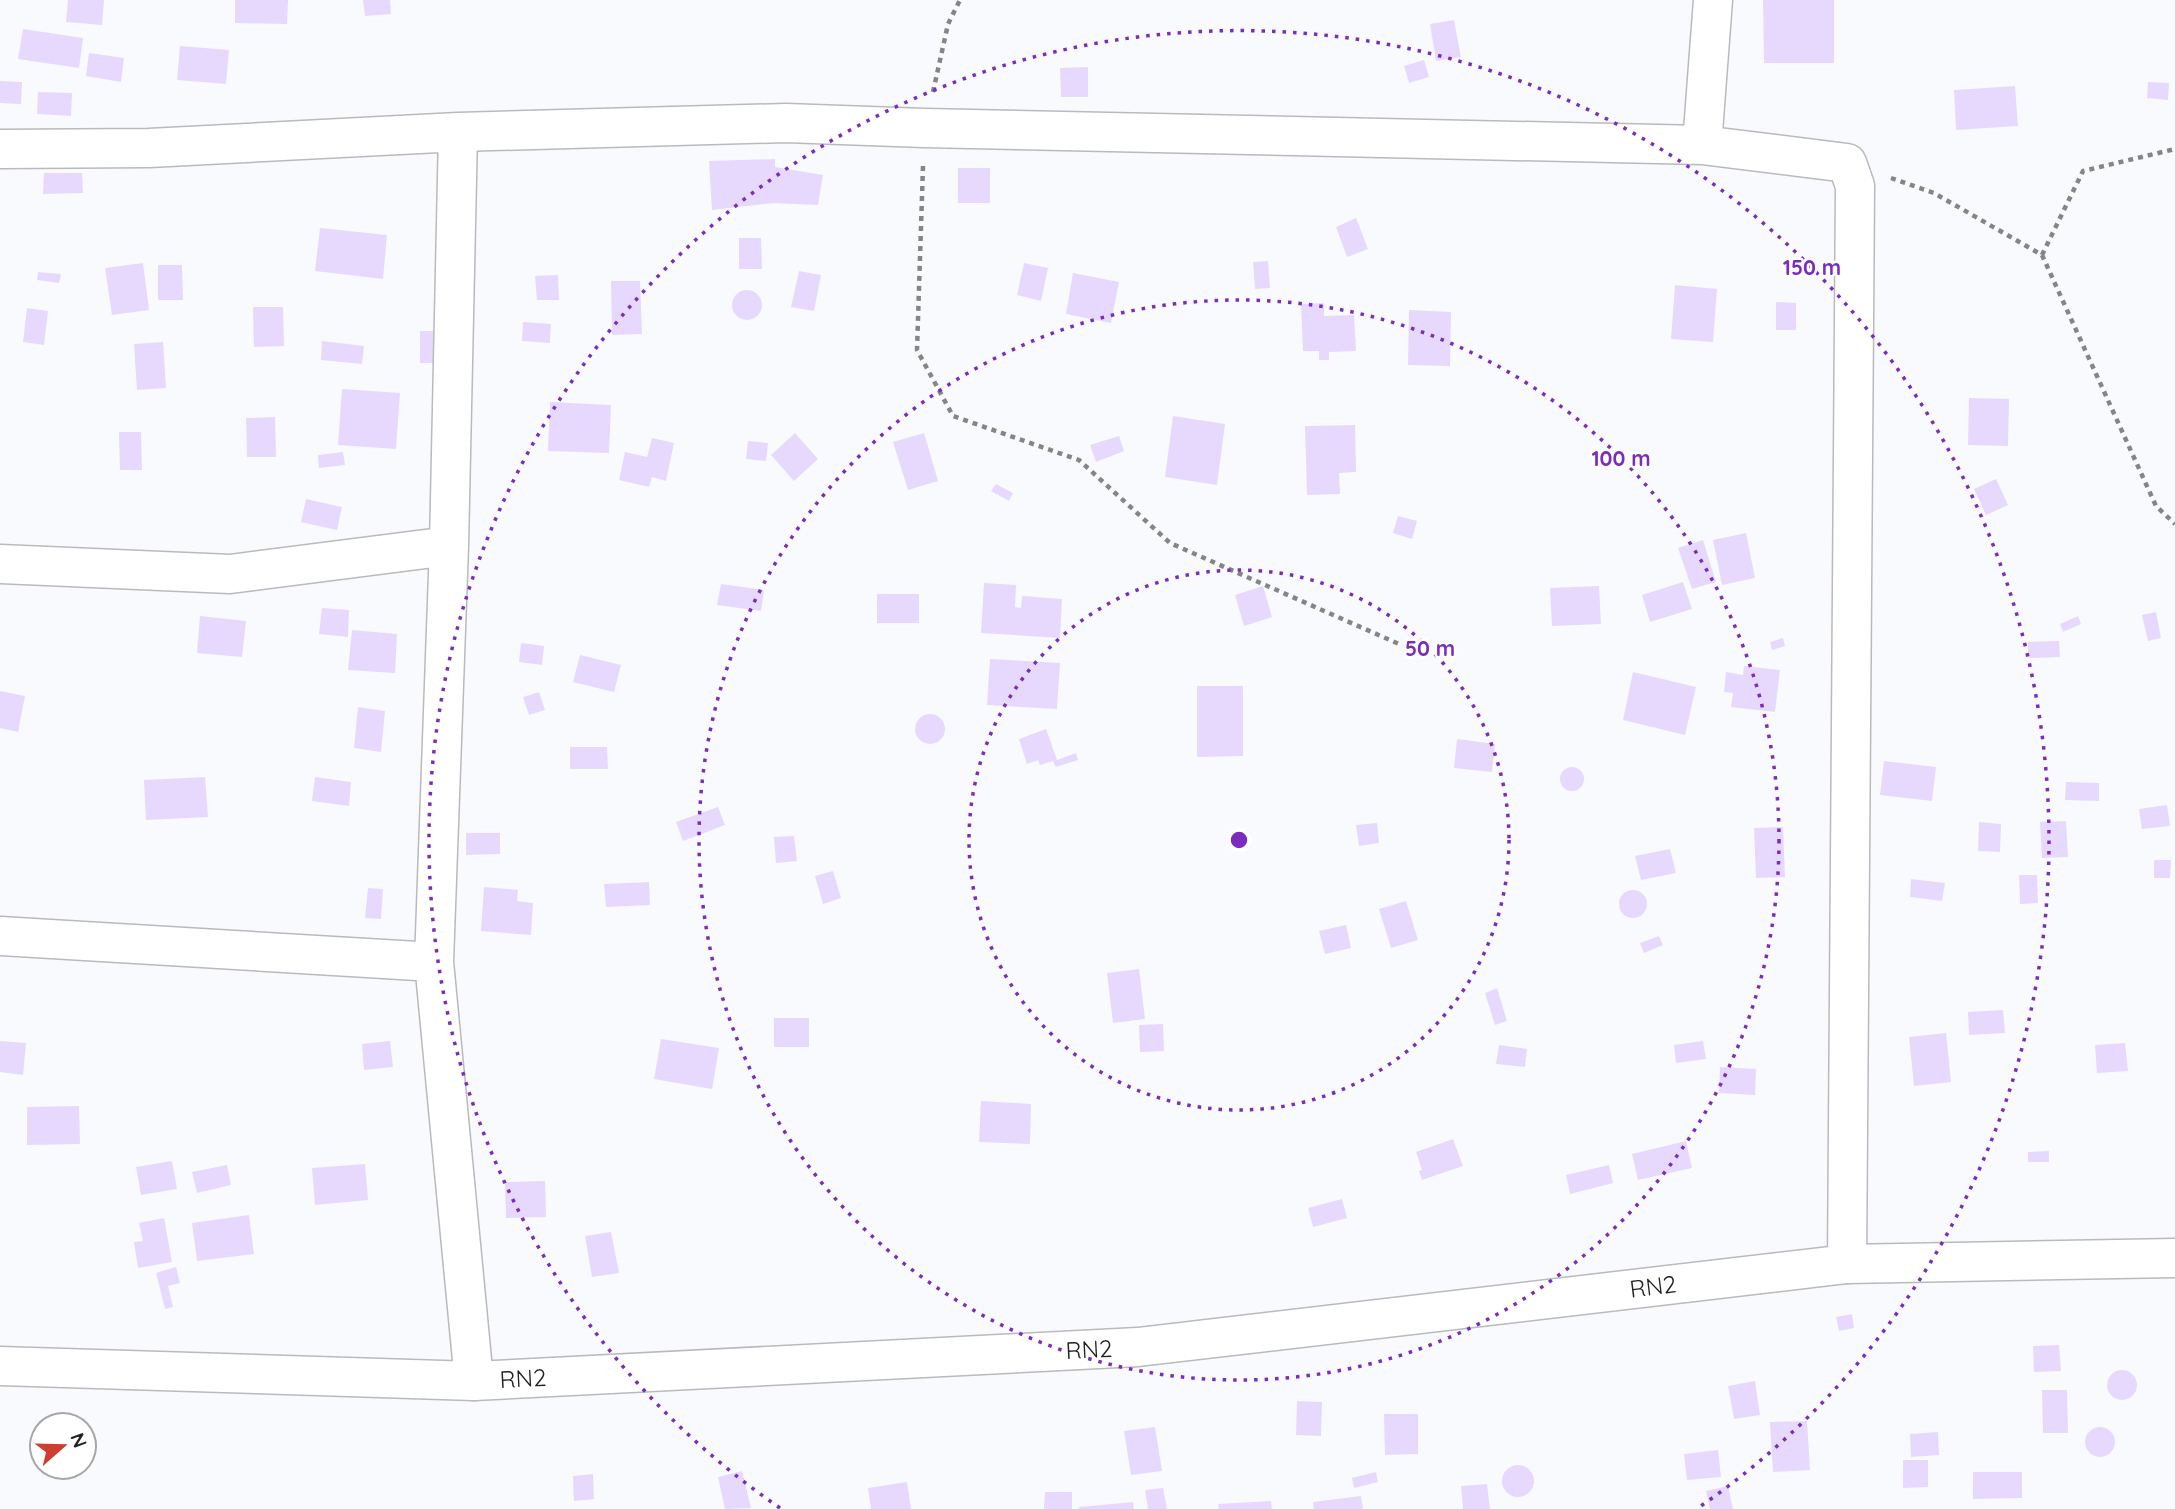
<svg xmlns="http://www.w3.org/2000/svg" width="2175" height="1509" font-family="Quicksand,sans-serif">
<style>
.building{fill:#e7d9fd}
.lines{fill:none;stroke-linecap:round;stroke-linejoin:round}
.minor-casing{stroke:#bababe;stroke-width:41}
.major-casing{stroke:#bababe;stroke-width:41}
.path{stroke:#848587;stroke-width:4.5;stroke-dasharray:5 5;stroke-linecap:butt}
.minor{stroke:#fff;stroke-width:38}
.major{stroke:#fff;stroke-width:38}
.ring{fill:none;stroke:#7b2cbf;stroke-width:3.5;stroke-dasharray:3.5 7}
.labels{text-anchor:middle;stroke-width:5;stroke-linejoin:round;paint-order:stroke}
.street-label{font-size:24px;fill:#222223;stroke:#fff}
.centre{fill:#7b2cbf;stroke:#fff;stroke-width:3.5}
.ring-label{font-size:21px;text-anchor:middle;font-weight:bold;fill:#7b2cbf;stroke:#fff;stroke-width:5;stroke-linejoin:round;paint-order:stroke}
</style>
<rect width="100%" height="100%" fill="#f9fafe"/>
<path class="building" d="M68,0H104L102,25L66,22Z
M235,0H288L287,24L235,23Z
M363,0H390L391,14L365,16Z
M1763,0H1834V63H1764Z
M1454,20L1461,57L1436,61L1430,24Z
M23,29L83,38L79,68L18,59Z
M180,46L229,50L226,84L177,80Z
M89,53L124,58L121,82L86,76Z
M1424,60L1429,77L1409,83L1404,66Z
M1088,67V97H1061L1060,68Z
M0,81L22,82L21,104L0,103Z
M2148,82L2169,83L2168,100L2147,98Z
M2015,86L2018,126L1956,130L1954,90Z
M38,92L72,93L71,116L37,114Z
M775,159V167L823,175L818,205L773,203L712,210L709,161Z
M958,168H990V203H958Z
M44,173H82L83,193L43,194Z
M1356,218L1368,249L1347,257L1336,227Z
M320,228L387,235L383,279L315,271Z
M739,238H761L762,269H739Z
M1268,261L1270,288L1255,289L1253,262Z
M143,263L149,310L112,315L105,268Z
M1024,263L1048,268L1041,301L1017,295Z
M158,265H182L183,300H158Z
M799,271L821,275L814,311L791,307Z
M38,272L61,274L59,283L37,280Z
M1073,273L1119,282L1111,323L1066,314Z
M558,275L559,300H537L535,276Z
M611,281H640L642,334L612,335Z
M1675,285L1717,289L1713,342L1671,339Z
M732 305a15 15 0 1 1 30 0a15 15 0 1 1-30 0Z
M1776,302L1796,303V330H1776Z
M1324,303V316L1354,315L1356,351L1329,352V360H1319V351H1303L1301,304Z
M253,307H283L284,346L254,347Z
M27,308L48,311L44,345L23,342Z
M1409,310L1451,312L1450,366L1408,365Z
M523,322L551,324L550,343L522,341Z
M420,331H439L438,363H420Z
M322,341L364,346L362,364L321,360Z
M163,342L166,388L137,390L134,344Z
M342,389L400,393L396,449L338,445Z
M1969,398L2009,399L2008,446L1968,445Z
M550,402L611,405L609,453L548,451Z
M1173,416L1225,424L1217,485L1165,477Z
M275,417L276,457H247L246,418Z
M1355,425L1356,472L1339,473L1340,494L1307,495L1305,426Z
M119,432H141L142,470H120Z
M795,433L818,459L794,481L771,455Z
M924,433L938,481L908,490L893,442Z
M1119,436L1124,451L1096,462L1090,445Z
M652,438L674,443L666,481L652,477L649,487L619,480L625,452L647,457Z
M748,441L768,443L766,461L746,459Z
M343,452L345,465L319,468L318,455Z
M1996,479L2008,505L1986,515L1974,489Z
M996,484L1013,493L1009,501L991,491Z
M306,499L342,507L337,530L301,522Z
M1398,516L1417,521L1412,539L1393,533Z
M1746,533L1755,578L1722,585L1713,540Z
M1703,540L1716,582L1692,589L1678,548Z
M1683,582L1692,609L1650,622L1642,595Z
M984,583L1016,585L1015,607L1021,608L1022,596L1062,599L1060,638L981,633Z
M721,584L764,590L761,611L717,605Z
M1263,586L1272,617L1244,626L1235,595Z
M1599,586L1601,624L1552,626L1550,588Z
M877,594H919V623H877Z
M322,608L349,610L348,637L319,634Z
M2156,612L2161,638L2148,641L2142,615Z
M200,616L246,621L242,657L197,653Z
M2078,616L2081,624L2063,632L2060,624Z
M352,630L397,634L395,673L348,670Z
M1783,638L1785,646L1772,650L1770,642Z
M2059,641L2060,657L2028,658V642Z
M521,643L544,646L542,665L519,662Z
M580,655L621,665L614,692L573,682Z
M990,659L1060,663L1057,709L987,705Z
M1744,666L1780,670L1775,712L1731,707L1733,693L1724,692L1726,672L1743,675Z
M1633,672L1696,687L1685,735L1623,720Z
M1197,686H1243V756L1197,757Z
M0,691L25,696L18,732L0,728Z
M539,692L545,710L529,715L523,697Z
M358,707L385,711L381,752L354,748Z
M915 729a15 15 0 1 1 30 0a15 15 0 1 1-30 0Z
M1046,729L1057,760L1076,753L1078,760L1056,767L1053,761L1040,765L1038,760L1027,764L1019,739Z
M1457,739L1495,744L1492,772L1454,768Z
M570,747H607L608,769H570Z
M1884,761L1936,767L1932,801L1880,795Z
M1560 779a12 12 0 1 1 24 0a12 12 0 1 1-24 0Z
M205,777L208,817L146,820L144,780Z
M315,777L351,782L349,806L312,801Z
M2066,782L2099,783V801L2065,800Z
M2167,805L2170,826L2142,829L2139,809Z
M718,807L725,825L683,841L676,822Z
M2066,821L2068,857L2042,858L2040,822Z
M1979,822L2001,824L2000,852L1978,851Z
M1377,823L1379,843L1359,846L1356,825Z
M1783,827L1785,877L1756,878L1754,828Z
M466,833H500V854L466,855Z
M794,836L797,861L776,863L774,837Z
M1670,849L1676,873L1641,880L1635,856Z
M2154,860H2171L2170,878H2154Z
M833,871L841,898L823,904L815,876Z
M2019,875H2037L2038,903L2020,904Z
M1911,879L1945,883L1942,901L1910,897Z
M649,882L650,905L606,907L604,884Z
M484,887L518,890L517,901L533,903L531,935L481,931Z
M368,888L383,889L381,919L365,918Z
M1619 904a14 14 0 1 1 28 0a14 14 0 1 1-28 0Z
M1406,901L1418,940L1391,948L1379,909Z
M1346,925L1351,948L1325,954L1319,931Z
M1659,936L1663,945L1644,953L1640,943Z
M1139,969L1145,1019L1113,1023L1107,973Z
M1497,988L1507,1021L1495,1025L1485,993Z
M2003,1010L2005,1033L1969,1035L1968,1012Z
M774,1018H809V1047H774Z
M1163,1024L1164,1051L1140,1052L1139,1025Z
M1946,1033L1951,1082L1914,1086L1909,1037Z
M661,1039L719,1048L712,1089L654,1079Z
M0,1041L26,1043L23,1075L0,1072Z
M390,1041L393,1067L364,1070L362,1044Z
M1703,1041L1706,1059L1676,1063L1674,1045Z
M2125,1043L2128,1071L2097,1073L2095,1045Z
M1499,1045L1527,1049L1525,1067L1496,1064Z
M1720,1067L1756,1069L1755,1095L1719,1093Z
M981,1101L1031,1104L1030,1144L979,1142Z
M79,1106L80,1144L27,1145V1107Z
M1453,1139L1463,1166L1422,1180L1419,1171L1422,1170L1416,1152Z
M1686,1141L1692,1168L1638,1180L1632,1154Z
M2049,1151V1162H2028V1152Z
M172,1161L177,1189L141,1195L136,1167Z
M365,1164L368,1200L315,1205L312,1168Z
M227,1165L231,1185L197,1193L192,1172Z
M1609,1165L1613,1183L1570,1194L1566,1175Z
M545,1181L546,1217L506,1218L505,1182Z
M1342,1199L1347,1218L1313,1227L1308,1208Z
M249,1215L254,1254L197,1261L192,1223Z
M164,1218L172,1262L138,1268L134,1242L143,1241L139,1223Z
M611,1232L619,1273L592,1277L585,1236Z
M176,1267L180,1283L168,1286L173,1307L165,1309L156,1273Z
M1852,1314L1854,1328L1839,1331L1836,1317Z
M2059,1345L2061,1371L2034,1372L2033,1346Z
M2107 1385a15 15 0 1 1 30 0a15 15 0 1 1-30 0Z
M1755,1381L1760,1415L1734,1419L1728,1386Z
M2042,1390H2067L2068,1433H2043Z
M1297,1401L1322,1402L1321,1436L1296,1435Z
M1384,1414H1418V1454L1385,1455Z
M1807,1421L1810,1470L1773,1472L1770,1422Z
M2085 1442a15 15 0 1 1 30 0a15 15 0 1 1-30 0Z
M1155,1427L1162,1471L1131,1475L1124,1431Z
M1938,1432L1939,1455L1911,1457L1910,1434Z
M1718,1450L1721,1477L1687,1480L1684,1454Z
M1903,1460H1928V1487L1903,1488Z
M1502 1481a16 16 0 1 1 32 0a16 16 0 1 1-32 0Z
M742,1471L751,1508L725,1509L718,1477Z
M1376,1472L1378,1482L1354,1488L1352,1478Z
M1973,1472H2022V1498L1973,1499Z
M593,1474L594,1499L574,1501L573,1476Z
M907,1482L911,1509H871L868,1488Z
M1487,1484L1490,1509H1463L1461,1486Z
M1728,1486L1733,1509H1710L1706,1491Z
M1163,1488L1167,1509H1148L1145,1490Z
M1045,1492H1072V1509H1044Z
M1361,1496L1363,1509H1314L1313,1502Z
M1271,1501L1272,1509H1219L1218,1504Z
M1133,1502L1134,1509H1079V1507Z"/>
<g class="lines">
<g class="minor-casing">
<path id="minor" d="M458,132L449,546L434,962L474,1381
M1702,145L1713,0
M0,149L149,148L458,132L786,123L924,128L1702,145L1847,163L1855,186L1847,1264
M0,564L230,574L449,546
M0,936L434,962"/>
</g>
<g class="major-casing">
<path id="major" d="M0,1366L474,1381L1138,1347L1847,1264L2175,1258"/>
</g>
<path class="path" d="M933,92L948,24L960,0
M923,166L917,350L953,416L1079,460L1170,543L1399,644
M1891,178L1934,193L2042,255L2156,506L2175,524
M2042,255L2083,171L2175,149"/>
<use href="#minor" class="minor"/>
<use href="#major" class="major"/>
</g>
<g class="ring">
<circle cx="1239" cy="840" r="270"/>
<circle cx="1239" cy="840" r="540"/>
<path d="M780 1508A810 810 0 1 1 1698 1508"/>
</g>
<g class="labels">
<g class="street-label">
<text transform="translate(1653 1287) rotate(-7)" y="8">RN2</text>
<text transform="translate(1089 1350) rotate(-3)" y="8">RN2</text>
<text transform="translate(523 1379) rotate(-3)" y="8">RN2</text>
</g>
</g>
<circle cx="1239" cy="840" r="10" class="centre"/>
<g class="ring-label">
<text x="1812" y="275">150 m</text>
<text x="1621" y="466">100 m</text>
<text x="1430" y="656">50 m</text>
</g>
<g transform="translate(63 1446) rotate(70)"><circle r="33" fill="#ffffff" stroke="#a7a7a7" stroke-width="2"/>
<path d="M0-5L12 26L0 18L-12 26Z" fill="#cb3e30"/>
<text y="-10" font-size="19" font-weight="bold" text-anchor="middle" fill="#222223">N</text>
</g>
</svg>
